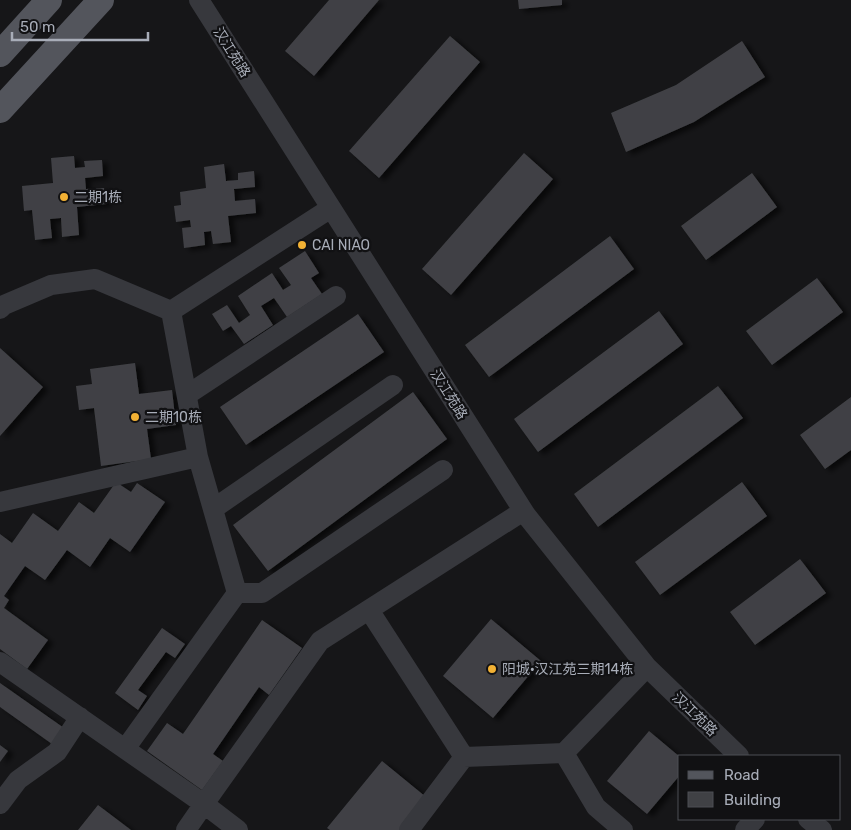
<svg xmlns="http://www.w3.org/2000/svg" width="851" height="830" font-family="Rubik,'Noto Sans SC',sans-serif">
<style>
.building{fill:#404145;filter:url(#shadow)}
.lines{fill:none;stroke-linecap:round;stroke-linejoin:round}
.minor{stroke:#37383d;stroke-width:20}
.major{stroke:#53555c;stroke-width:26}
.poi-dot{fill:#f2b134;stroke:#111113;stroke-width:2}
.labels{text-anchor:middle;stroke-width:4.5;stroke-linejoin:round;paint-order:stroke}
.street-label{font-size:14px;fill:#a8adb8;stroke:#111113}
.poi-label{font-size:14px;fill:#a8adb8;stroke:#111113;text-anchor:start}
</style>
<defs>
<filter id="shadow"><feDropShadow dx="5.5" dy="3" stdDeviation="2.5" flood-color="#0009"/></filter>
</defs>
<rect width="100%" height="100%" fill="#161618"/>
<path class="building" d="M329,0H379L314,76L285,51Z
M518,0H562V5L519,9Z
M450,36L480,62L379,178L349,151Z
M742,41L765,77L694,122L626,152L611,113L676,85Z
M524,153L553,179L451,295L422,269Z
M74,156L75,168L85,167L84,161L102,160L103,176L85,178L86,189L104,188L106,204L77,207L79,235L62,237L61,218L50,219L52,238L35,240L32,210L24,211L22,186L53,183L51,158Z
M224,164L226,181L238,180V173L254,171L255,187L234,189L235,201L255,199L256,213L228,216L231,242L213,244L211,231L204,232L205,245L184,248L182,228L191,227L190,220L176,222L174,206L181,205L180,192L206,188L204,167Z
M752,173L777,207L706,260L681,226Z
M610,236L634,269L489,377L465,345Z
M305,251L319,273L311,278L322,294L287,317L274,298L261,306L273,325L244,344L231,326L223,331L212,314L227,305L239,323L250,315L238,296L272,273L283,290L291,285L279,268Z
M817,278L843,312L772,365L746,331Z
M659,311L683,344L538,452L514,419Z
M358,314L384,352L246,445L220,407Z
M0,348L43,387L0,436Z
M135,363L139,394L172,390L176,425L147,429L151,459L101,466L94,408L79,410L76,386L92,384L90,369Z
M718,386L743,418L598,527L574,494Z
M413,392L447,439L268,571L233,525Z
M851,397V450L825,469L800,435Z
M116,482L131,492L137,483L165,502L130,552L110,538L90,567L67,550L45,580L25,566L4,596L9,600L4,608L48,640L27,669L0,649V534L12,543L33,513L58,531L79,502L94,513Z
M742,482L767,516L660,595L635,562Z
M800,559L826,593L755,645L730,612Z
M491,619L541,661L493,718L443,676Z
M262,620L302,648L269,695L259,687L213,754L223,761L202,790L147,751L167,723L183,734Z
M162,628L185,644L175,658L166,652L138,690L147,696L138,710L115,693Z
M0,683L64,728L52,744L0,707Z
M649,731L680,757V775L647,814L607,781Z
M0,745L8,751L0,762Z
M382,761L426,797L400,830H330L327,828Z
M98,805L131,830H78Z"/>
<g class="lines">
<path class="minor" d="M199,0L526,515L647,667L739,756
M0,309L4,305L51,285L95,279L171,311L331,208
M171,311L198,457
M187,395L336,296
M0,502L198,457L237,593L125,749
M213,509L393,385
M237,593H262L443,470
M369,610L464,757L409,830
M0,662L204,804L186,830
M564,753L647,667
M464,757L564,753L596,807L623,830
M0,804L18,780L57,752L80,717
M808,819L822,830
M238,830L204,804L320,641L517,515
M745,830L755,819"/>
<path class="major" d="M0,54L49,0
M0,110L101,0"/>
</g>
<g class="poi-dot">
<circle cx="64" cy="197" r="5"/>
<circle cx="302" cy="245" r="5"/>
<circle cx="135" cy="417" r="5"/>
<circle cx="492" cy="669" r="5"/>
</g>
<g class="labels">
<g class="street-label">
<text transform="translate(232 52) rotate(58)" y="5">汉江苑路</text>
<text transform="translate(449 394) rotate(58)" y="5">汉江苑路</text>
<text transform="translate(695 714) rotate(44)" y="5">汉江苑路</text>
</g>
<g class="poi-label">
<text x="74" y="202">二期1栋</text>
<text x="312" y="250">CAI NIAO</text>
<text x="145" y="422">二期10栋</text>
<text x="502" y="674">阳城·汉江苑三期14栋</text>
</g>
</g>
<rect x="678" y="755" width="162" height="65" fill="#111113" stroke="#4d4f55"/>
<rect x="688" y="771" width="25" height="8" fill="#53555c" stroke="#4d4f55"/>
<text x="724" y="780" font-size="15" fill="#a8adb8">Road</text>
<rect x="688" y="792" width="25" height="15" fill="#404145" stroke="#4d4f55"/>
<text x="724" y="805" font-size="15" fill="#a8adb8">Building</text>
<path d="M12 32v8h136v-8" fill="none" stroke="#a8adb8" stroke-width="2.5"/>
<text x="20" y="32" font-size="15" fill="#a8adb8" stroke="#111113" stroke-width="4" paint-order="stroke">50 m</text>
</svg>
